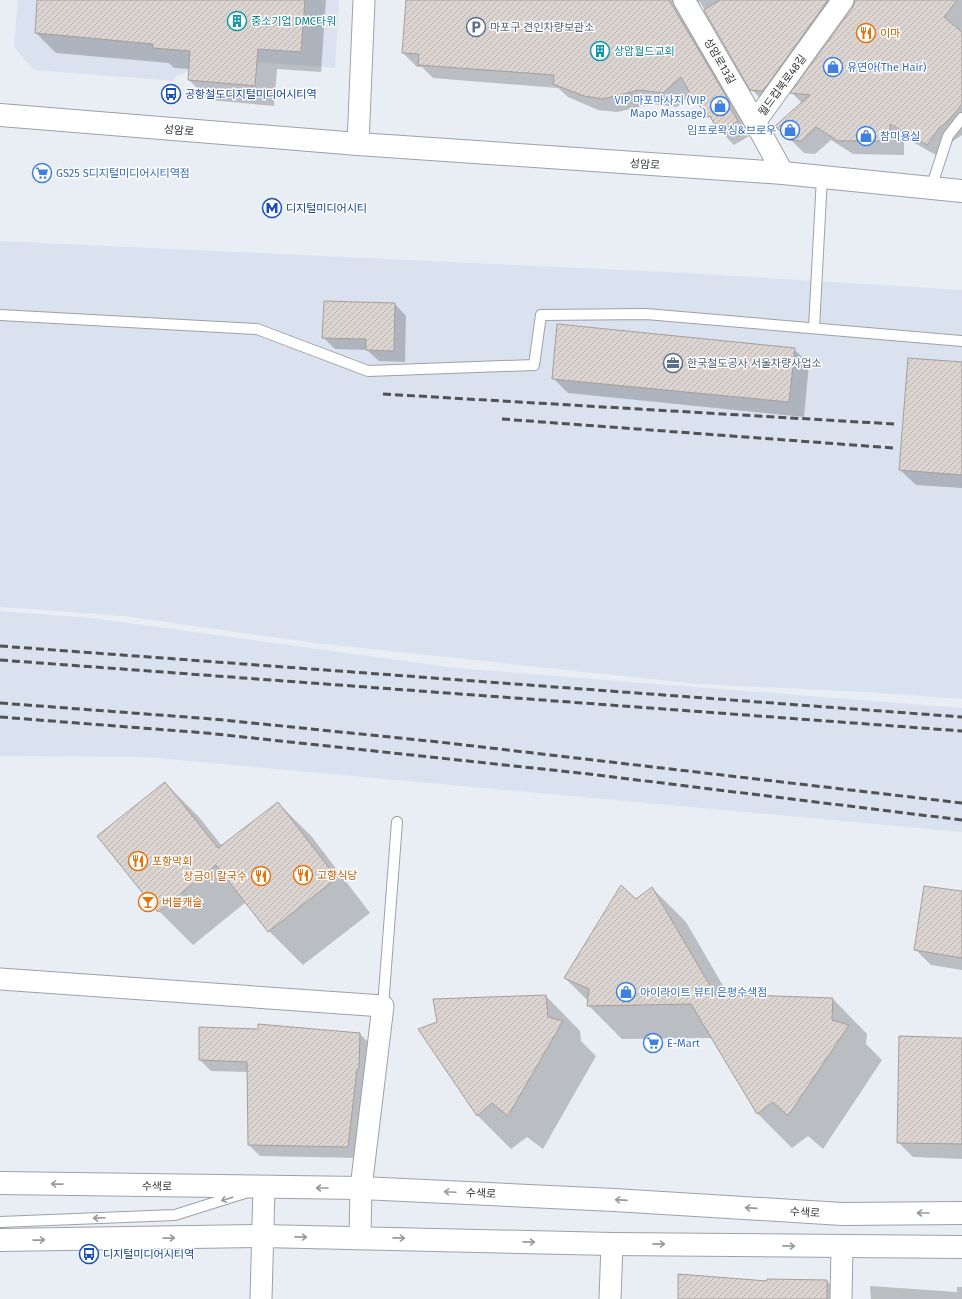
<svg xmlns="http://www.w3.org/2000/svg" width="962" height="1299" font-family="'Fira Sans','Noto Sans KR',sans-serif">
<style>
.built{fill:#d9e2ee}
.shadow{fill:#0003}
.building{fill:url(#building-hatch);stroke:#a69e9b}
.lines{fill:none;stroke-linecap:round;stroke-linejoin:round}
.lane-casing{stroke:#9da1a7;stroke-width:12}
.street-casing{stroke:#9da1a7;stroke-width:23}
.secondary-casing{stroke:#9da1a7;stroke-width:24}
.primary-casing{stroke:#9da1a7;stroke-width:24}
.lane{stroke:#fff;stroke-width:10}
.street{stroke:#fff;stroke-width:21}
.secondary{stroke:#fff;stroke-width:22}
.primary{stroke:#fff;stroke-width:22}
.rail{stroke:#505255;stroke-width:3;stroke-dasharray:8 4;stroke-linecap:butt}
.oneway{stroke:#989a9a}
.labels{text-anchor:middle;stroke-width:3;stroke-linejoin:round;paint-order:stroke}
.culture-label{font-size:11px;fill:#0d838f;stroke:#fff;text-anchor:start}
.service-label{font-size:11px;fill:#4e5e75;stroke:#fff;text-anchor:start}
.food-label{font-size:11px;fill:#c56008;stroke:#fff;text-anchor:start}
.street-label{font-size:11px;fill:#323436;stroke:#fff}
.shop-label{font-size:11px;fill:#366cbe;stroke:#fff;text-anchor:start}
.transit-label{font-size:11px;fill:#164399;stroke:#fff;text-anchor:start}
</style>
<defs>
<pattern id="building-hatch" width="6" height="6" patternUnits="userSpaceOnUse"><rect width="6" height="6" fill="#dcd4d1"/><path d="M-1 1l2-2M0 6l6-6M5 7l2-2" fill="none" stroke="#bdb7b4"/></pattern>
</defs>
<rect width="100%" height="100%" fill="#e9eef4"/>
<path class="built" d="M18,0H339L335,68L241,61L212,62L174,77V81L34,70L14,47Z
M0,241L687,273L962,290V699L865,692L698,684L315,643L124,616L0,607Z
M0,611L92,618L455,668L962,708V832L146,757L0,756Z"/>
<path class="shadow" d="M38,0H326L321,72L277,69L274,106L209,100L189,80L190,69L174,68L169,63L56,53L36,33Z
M407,0H962V135L953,141L941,158L904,137V155L853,154L831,140L815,154L804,153L790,139L802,103L792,93L854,7L856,2L852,3L765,103L751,89L700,2L692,3L743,118L741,119L751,135L734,145L720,131L692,93L677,107L653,104L617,112L598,110L568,97L558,88L433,78L422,67H417L403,53Z
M395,304L406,316L405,362L379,361L367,350L335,349L323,337Z
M794,349L809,364L804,417L568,393L553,378Z
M962,363V488L916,485L900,470Z
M165,783L199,817L222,846L278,803L312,837L370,913L303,965L269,931L246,902L193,945L159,911Z
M652,888L686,922L729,996L833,999L867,1034L866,1044L882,1060L823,1149L808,1136L792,1148L758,1114L712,1038L622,1039L588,1005V1001L565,978L636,900Z
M962,892V970L931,965L916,950Z
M546,996L580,1031L581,1041L596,1056L543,1149L527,1137L511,1149L477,1115Z
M360,1034L371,1045L359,1158L260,1156L249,1145L248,1072L211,1071L200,1060Z
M962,1039V1159L913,1157L898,1142Z
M827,1281L834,1288V1299H679L768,1282Z
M870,1286L957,1292V1287H962V1299H871Z"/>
<path class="building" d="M37,0H305L301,52L258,49L255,86L188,80L190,51L153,48V44L35,33Z
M406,0H669L730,103L728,105L738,121L719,132L710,116L707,117L698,103L696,104L681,77L663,93L639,90L603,99L584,96L553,84L554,75L418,65L419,54L402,53Z
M720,0H828L763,91L750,90L704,10Z
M855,0H957L944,17L962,32V104L948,121L939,128L927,145L890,124V141H838L816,127L801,141L789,140L775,126L810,95L790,93L853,7Z
M324,301L395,303L394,351L366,350V339L322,338Z
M557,324L795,348L789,402L552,379Z
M908,358L962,362V475L899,470Z
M165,782L218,848L278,802L337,878L268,932L216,865L158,912L97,836Z
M621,885L636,899L652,887L715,994L833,998L832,1020L849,1025L788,1116L773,1102L757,1114L691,1004L587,1006L589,989L564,978Z
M924,886L962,891V958L914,950Z
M546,995L548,1017L563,1021L508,1116L492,1103L477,1116L418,1029L437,1022L433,999Z
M258,1024L360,1033L359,1069H357L348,1147L248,1145L247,1062L199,1060V1027L258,1029Z
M899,1036L962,1038V1144L897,1143Z
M678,1274L767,1281V1279L827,1280V1299H678Z"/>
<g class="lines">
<g class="lane-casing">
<path id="lane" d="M931,188L948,136L962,118
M0,315L257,329L368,371L534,365L541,315L646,314L962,341
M814,328L822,177
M383,1006L397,822
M0,1222L175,1215L245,1193"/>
</g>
<g class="street-casing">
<path id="street" d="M684,0L755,122
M358,144L364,0
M783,173L755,122L843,0
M0,979L383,1006L361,1188L360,1237
M261,1299L264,1188
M610,1299L612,1244
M841,1299L842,1247"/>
</g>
<g class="secondary-casing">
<path id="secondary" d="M0,115L358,144L783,173L962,191"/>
</g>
<g class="primary-casing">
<path id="primary" d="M0,1183L361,1188L614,1200L842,1214L962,1213
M0,1240L262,1236L612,1244L962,1247"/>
</g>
<use href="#lane" class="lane"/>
<use href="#street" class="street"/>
<use href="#secondary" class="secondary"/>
<use href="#primary" class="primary"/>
<path class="rail" d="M383,394L894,424
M502,419L894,448
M0,646L962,717
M0,660L962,731
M0,703L213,719L439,742L962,803
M0,717L206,733L589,774L962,820"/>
</g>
<defs><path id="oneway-shaft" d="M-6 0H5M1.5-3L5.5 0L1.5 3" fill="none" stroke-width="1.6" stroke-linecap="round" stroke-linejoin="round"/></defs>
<g class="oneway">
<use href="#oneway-shaft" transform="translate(57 1184) rotate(-179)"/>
<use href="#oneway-shaft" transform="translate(322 1188) rotate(-180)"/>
<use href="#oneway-shaft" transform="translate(450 1192) rotate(-177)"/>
<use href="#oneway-shaft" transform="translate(227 1199) rotate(163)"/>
<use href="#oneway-shaft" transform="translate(621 1200) rotate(-176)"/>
<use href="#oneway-shaft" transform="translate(751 1208) rotate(-176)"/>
<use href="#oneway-shaft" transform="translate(923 1213) rotate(180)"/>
<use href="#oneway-shaft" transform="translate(99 1218) rotate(178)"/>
<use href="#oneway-shaft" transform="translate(301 1237) rotate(1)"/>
<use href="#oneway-shaft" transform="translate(169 1238) rotate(-1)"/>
<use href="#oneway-shaft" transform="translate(399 1238) rotate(1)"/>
<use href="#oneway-shaft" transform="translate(39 1240) rotate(-1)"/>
<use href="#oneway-shaft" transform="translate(529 1242) rotate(1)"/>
<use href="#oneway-shaft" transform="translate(659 1244) rotate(1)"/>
<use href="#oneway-shaft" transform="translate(789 1246) rotate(1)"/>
</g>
<defs>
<g id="building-ring" transform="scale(1)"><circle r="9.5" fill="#fff" stroke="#0f9aa8" stroke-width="1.5"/><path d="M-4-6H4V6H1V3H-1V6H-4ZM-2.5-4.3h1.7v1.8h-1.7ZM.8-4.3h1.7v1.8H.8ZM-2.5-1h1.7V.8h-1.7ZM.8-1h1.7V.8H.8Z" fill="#0f9aa8"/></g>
<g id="parking-ring" transform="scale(1)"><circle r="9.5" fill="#fff" stroke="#5c6f8a" stroke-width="1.5"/><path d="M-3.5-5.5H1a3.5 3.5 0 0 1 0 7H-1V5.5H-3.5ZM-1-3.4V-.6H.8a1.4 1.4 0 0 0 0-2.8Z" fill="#5c6f8a"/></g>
<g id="restaurant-ring" transform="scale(1)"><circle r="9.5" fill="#fff" stroke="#e8710a" stroke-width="1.5"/><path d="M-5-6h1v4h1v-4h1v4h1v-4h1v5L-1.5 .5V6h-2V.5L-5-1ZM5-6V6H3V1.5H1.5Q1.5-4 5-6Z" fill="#e8710a"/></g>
<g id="shop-ring" transform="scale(1)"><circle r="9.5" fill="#fff" stroke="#3f7fe0" stroke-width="1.5"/><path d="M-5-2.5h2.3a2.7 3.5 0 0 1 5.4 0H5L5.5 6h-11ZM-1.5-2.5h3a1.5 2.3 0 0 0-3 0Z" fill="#3f7fe0"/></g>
<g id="bus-ring" transform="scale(1)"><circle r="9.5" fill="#fff" stroke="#1a4fb4" stroke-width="1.5"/><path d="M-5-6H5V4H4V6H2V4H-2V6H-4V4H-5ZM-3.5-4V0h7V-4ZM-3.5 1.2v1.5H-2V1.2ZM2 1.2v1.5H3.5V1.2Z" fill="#1a4fb4"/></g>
<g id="supermarket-ring" transform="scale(1)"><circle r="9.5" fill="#fff" stroke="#3f7fe0" stroke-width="1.5"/><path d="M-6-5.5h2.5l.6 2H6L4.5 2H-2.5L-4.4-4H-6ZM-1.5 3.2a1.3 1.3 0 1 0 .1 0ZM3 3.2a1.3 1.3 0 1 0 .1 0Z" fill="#3f7fe0"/></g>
<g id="metro-ring" transform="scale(1)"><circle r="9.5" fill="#fff" stroke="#1a4fb4" stroke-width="1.5"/><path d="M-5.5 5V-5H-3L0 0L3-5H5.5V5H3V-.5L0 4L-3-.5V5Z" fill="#1a4fb4"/></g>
<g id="office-ring" transform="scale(1)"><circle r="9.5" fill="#fff" stroke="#5c6f8a" stroke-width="1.5"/><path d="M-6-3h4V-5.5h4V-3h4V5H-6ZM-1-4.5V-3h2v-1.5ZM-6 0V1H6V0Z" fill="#5c6f8a"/></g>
<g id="bar-ring" transform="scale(1)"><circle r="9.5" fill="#fff" stroke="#e8710a" stroke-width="1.5"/><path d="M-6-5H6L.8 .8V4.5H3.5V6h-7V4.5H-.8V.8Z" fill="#e8710a"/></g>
</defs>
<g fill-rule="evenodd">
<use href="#building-ring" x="237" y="21"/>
<use href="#parking-ring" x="476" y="27"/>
<use href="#restaurant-ring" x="866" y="33"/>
<use href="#building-ring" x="600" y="51"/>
<use href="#shop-ring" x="833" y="67"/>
<use href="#bus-ring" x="171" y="94"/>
<use href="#shop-ring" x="720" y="106"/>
<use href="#shop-ring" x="790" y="130"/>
<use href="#shop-ring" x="866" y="136"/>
<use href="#supermarket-ring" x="42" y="173"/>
<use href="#metro-ring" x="272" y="208"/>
<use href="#office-ring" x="673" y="363"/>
<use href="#restaurant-ring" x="138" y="861"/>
<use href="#restaurant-ring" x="303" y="875"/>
<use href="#restaurant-ring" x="261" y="876"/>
<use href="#bar-ring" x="148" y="902"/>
<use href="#shop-ring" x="626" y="992"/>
<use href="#supermarket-ring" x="653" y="1043"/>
<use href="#bus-ring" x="89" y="1254"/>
</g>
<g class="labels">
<g class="culture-label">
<text x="251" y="25">중소기업 DMC타워</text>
<text x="614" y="55">상암월드교회</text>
</g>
<g class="service-label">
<text x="490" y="31">마포구 견인차량보관소</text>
<text x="687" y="367">한국철도공사 서울차량사업소</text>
</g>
<g class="food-label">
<text x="880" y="37">이마</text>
<text x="152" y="865">포항막회</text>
<text x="317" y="879">고향식당</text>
<text x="247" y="880" text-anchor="end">장금이 칼국수</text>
<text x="162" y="906">버블캐슬</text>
</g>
<g class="street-label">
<text transform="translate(720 61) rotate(60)" y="4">성암로13길</text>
<text transform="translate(782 85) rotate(-54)" y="4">월드컵북로48길</text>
<text transform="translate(179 130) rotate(5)" y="4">성암로</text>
<text transform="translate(645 164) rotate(4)" y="4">성암로</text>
<text transform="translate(157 1186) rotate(1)" y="4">수색로</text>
<text transform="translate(481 1193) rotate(3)" y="4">수색로</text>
<text transform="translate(805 1212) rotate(4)" y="4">수색로</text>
</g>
<g class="shop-label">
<text x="847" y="71">유연아(The Hair)</text>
<text x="706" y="104" text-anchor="end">VIP 마포마사지 (VIP<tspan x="706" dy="13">Mapo Massage)</tspan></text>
<text x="776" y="134" text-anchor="end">임프로왁싱&amp;브로우</text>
<text x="880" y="140">참미용실</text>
<text x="56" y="177">GS25 S디지털미디어시티역점</text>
<text x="640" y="996">아이라이트 뷰티 은평수색점</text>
<text x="667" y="1047">E-Mart</text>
</g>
<g class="transit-label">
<text x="185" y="98">공항철도디지털미디어시티역</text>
<text x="286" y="212">디지털미디어시티</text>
<text x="103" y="1258">디지털미디어시티역</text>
</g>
</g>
</svg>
